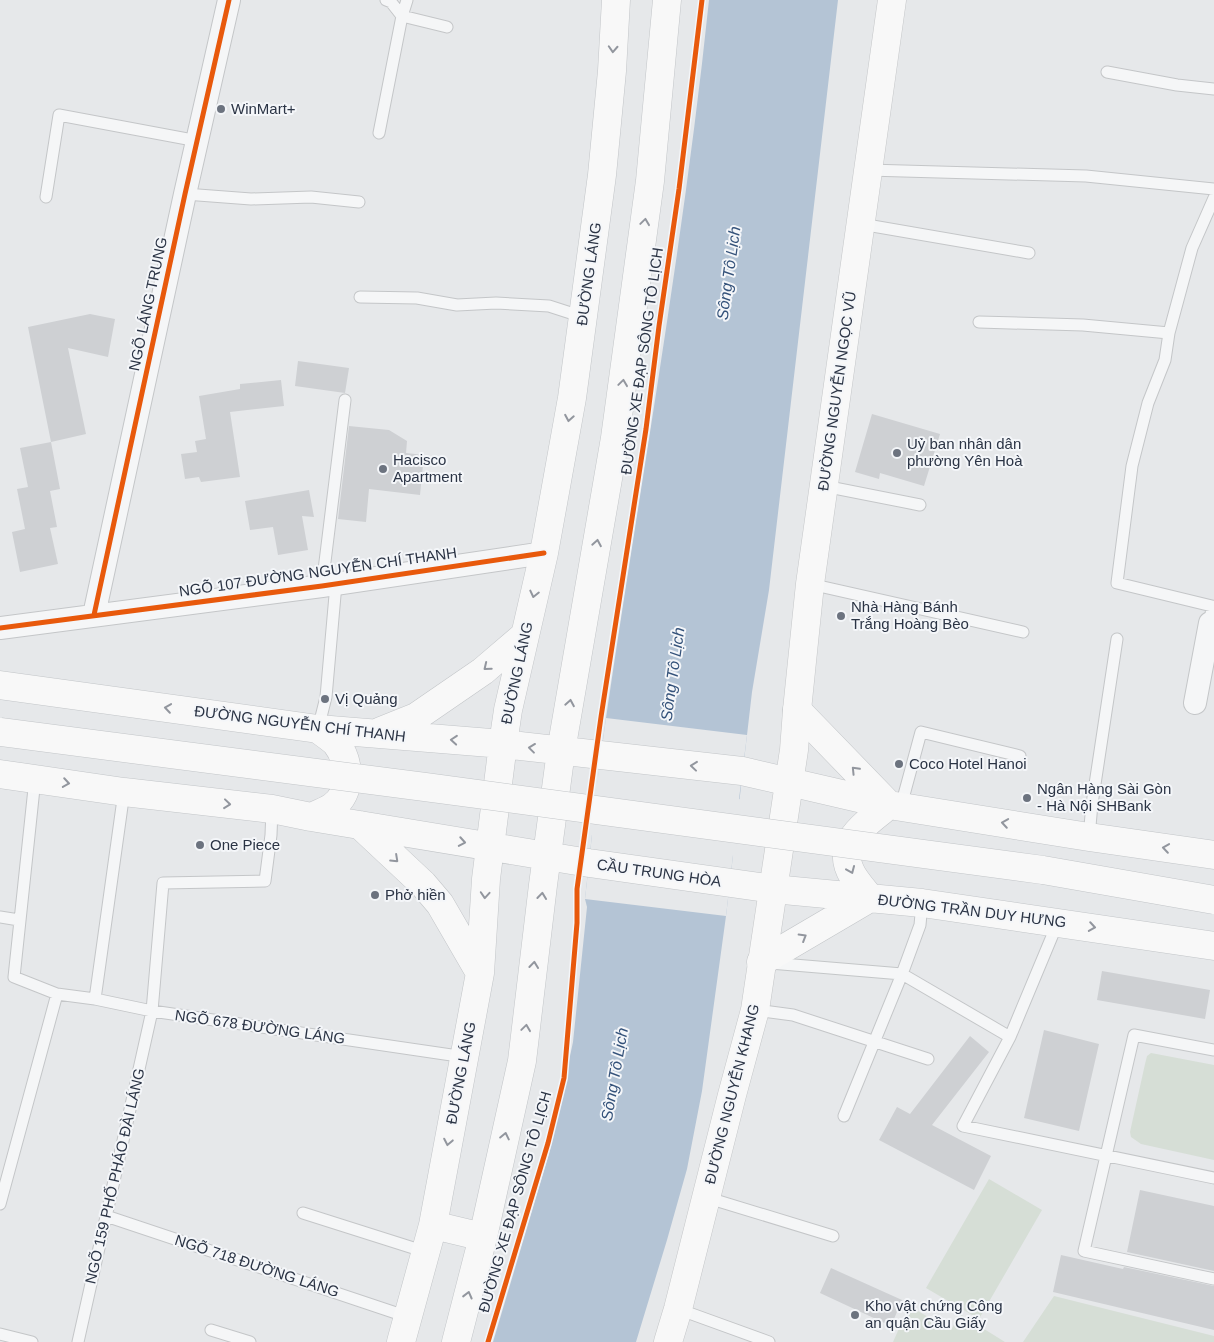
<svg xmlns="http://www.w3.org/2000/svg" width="1214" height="1342" font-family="Helvetica,sans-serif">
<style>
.green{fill:#d6ded6}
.water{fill:#b4c4d5}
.pier{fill:#e6e8ea}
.building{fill:#ced0d3}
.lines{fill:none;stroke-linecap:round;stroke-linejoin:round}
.lane-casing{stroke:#c4c6c8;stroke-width:13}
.street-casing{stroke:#c4c6c8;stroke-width:24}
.secondary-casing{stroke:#c4c6c8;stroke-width:29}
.primary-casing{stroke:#c2c5c8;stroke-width:29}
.lane{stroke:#f5f6f7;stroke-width:11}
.street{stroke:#f5f6f7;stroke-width:22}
.secondary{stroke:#f8f8f8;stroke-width:28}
.primary{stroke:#f8f8f8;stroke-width:28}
.primary-bridge-casing{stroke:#c2c5c8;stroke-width:29;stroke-linecap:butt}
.primary-bridge{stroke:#f8f8f8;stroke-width:28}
.cycleway-casing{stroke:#f4f6f9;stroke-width:8}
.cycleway{stroke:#e8590c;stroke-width:5}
.oneway{stroke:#92969e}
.poi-dot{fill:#6c737f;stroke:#f4f6f9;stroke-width:2}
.labels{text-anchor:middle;stroke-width:4;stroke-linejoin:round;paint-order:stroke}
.poi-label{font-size:15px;fill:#2b3445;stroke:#f4f6f9;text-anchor:start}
.street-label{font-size:15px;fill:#2b3445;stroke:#f4f6f9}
.water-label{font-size:16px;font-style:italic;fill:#34527a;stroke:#f4f6f9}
</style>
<rect width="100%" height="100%" fill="#e6e8ea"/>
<path class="green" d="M1151,1053L1214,1065V1160L1141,1144L1131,1137L1130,1132L1145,1064L1147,1056Z
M989,1179L1042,1210L979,1319L926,1288Z
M1054,1296L1214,1336V1342H1023Z
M909,1306L951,1330L960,1314L1005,1342H893Z"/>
<path class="water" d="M709,0H838L769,590L752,692L726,916L702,1091L687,1169L667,1240L636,1342H493L549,1154L573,1042L587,907L585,899C592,839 597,778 606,718C641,479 684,241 709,0Z"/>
<path class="pier" d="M606,718L747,735L739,799L742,800L735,855H733L726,916L585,899L592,835H590Z"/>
<path class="building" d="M90,314L115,319L108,357L68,348L86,434L51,442L28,327Z
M298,361L349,368L345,393L295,386Z
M281,380L284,406L230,412L240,477L201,482L199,477L185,479L181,454L197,452L195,441L206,439L199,396L240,389V384Z
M872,414L940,434L924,486L880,473L879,479L855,472Z
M349,426L389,430L407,441L406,453L424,455L420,495L369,489L366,522L338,519Z
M51,442L60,489L50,491L57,527L50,528L58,564L20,572L12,532L25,529L17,489L28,487L20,448Z
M309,490L314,517L302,516L308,550L278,555L273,527L250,530L245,501Z
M1102,971L1210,990L1205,1019L1097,1000Z
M1044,1030L1099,1044L1079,1131L1024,1118Z
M970,1036L989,1052L932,1125L991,1156L974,1190L879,1140L897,1107L910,1114Z
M1140,1190L1214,1206V1271L1127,1252Z
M1061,1255L1123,1269L1124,1267L1214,1286V1330L1053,1292Z
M831,1268L902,1300L891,1326L820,1293Z"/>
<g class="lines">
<g class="lane-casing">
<path id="lane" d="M386,0L391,2L402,16L447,27
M1107,72L1177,85L1214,89
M379,133L402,16L407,0
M868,170L1086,176L1214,189
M185,194L251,199L311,197L359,202
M46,197L59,115L198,141
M861,224L1029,253
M360,297L417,298L457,305L496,303L549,306L583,317
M979,322L1083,325L1169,333
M824,486L920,505
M810,584L1023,632
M322,586L345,400
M1210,623L1212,606L1117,583L1132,466L1148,403L1165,360L1169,333L1192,248L1214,198
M318,729L326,697L336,584
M35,779L14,977L57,994L95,999L152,1011L465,1057
M901,806L921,732L1020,756
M1089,837L1092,804L1117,639
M0,917L19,920
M1058,922L1010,1037L963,1126L1214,1178
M770,963L902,974L1010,1037
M95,999L124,792
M755,1010L793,1015L928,1059
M1214,1050L1134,1035L1084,1251L1214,1279
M844,1116L902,974L920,925L922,903
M705,1197L833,1236
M0,1204L57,994
M303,1213L426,1252
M106,1216L408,1317
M678,1309L769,1342
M211,1330L250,1342
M0,1334L32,1342
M78,1342L152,1011L163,883L265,881L271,835L272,809"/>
</g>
<g class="street-casing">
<path id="street" d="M94,615L185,194L229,0
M0,628L322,586L544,553
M1195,703L1210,623L1214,624"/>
</g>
<g class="secondary-casing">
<path id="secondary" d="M668,1342L678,1309L732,1095L755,1010L794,750L797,710L810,584L892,0"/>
</g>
<g class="primary-casing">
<path id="primary" d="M0,685L318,729L503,744L742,771L889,805L1089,837L1214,855
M797,710L889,805
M381,731L416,717L483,671L525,635
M0,774L124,792L272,809L311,817L589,863L773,889L922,903L1214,946
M311,817C318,814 326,811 332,807C353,793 350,761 336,743C331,738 323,733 318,729
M360,825L423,884L440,904L480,973
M870,898C864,891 858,884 853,876C833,843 867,823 889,805
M761,962L870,898
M433,1225L483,1237
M401,1342L433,1225L480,973L486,879L503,744L508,710L544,553L572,398L602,175L612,71L616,0
M456,1342L483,1237L522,1061L543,885L561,751L615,438L650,181L667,0"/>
</g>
<use href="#lane" class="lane"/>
<use href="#street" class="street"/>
<use href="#secondary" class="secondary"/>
<use href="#primary" class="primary"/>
<g class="primary-bridge-casing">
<path id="primary-bridge" d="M0,732L425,787L1043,870L1214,900"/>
</g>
<use href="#primary-bridge" class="primary-bridge"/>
<g class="cycleway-casing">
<path id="cycleway" d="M94,615L185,194L229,0
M0,628L322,586L544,553
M488,1342L548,1143L564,1078L577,923V889L601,717L646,429L659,326L679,189L702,0"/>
</g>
<use href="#cycleway" class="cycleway"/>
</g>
<defs><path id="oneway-chevron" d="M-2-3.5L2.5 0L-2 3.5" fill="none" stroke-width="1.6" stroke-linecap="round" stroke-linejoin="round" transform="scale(1.25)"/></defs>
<g class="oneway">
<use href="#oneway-chevron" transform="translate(613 49) rotate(93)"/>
<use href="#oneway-chevron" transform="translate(645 222) rotate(-82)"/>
<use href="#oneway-chevron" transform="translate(623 383) rotate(-82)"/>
<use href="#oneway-chevron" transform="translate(569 418) rotate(100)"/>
<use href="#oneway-chevron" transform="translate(597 543) rotate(-80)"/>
<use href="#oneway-chevron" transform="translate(534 594) rotate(103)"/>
<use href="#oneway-chevron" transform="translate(487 667) rotate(141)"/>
<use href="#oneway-chevron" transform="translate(570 703) rotate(-80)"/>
<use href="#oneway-chevron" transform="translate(168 708) rotate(-172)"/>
<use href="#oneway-chevron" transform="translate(454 740) rotate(-175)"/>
<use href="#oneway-chevron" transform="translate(532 748) rotate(-173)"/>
<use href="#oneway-chevron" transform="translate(694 766) rotate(-174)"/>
<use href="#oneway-chevron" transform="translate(855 770) rotate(-134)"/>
<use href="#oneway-chevron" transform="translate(66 783) rotate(9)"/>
<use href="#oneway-chevron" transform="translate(227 804) rotate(6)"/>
<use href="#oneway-chevron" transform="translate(1005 823) rotate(-171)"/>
<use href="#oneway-chevron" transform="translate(462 842) rotate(10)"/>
<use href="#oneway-chevron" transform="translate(1166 848) rotate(-172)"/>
<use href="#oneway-chevron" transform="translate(395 859) rotate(43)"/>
<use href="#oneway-chevron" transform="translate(851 870) rotate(67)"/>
<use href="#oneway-chevron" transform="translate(485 895) rotate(94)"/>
<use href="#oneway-chevron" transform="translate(542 896) rotate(-84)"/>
<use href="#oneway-chevron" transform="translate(1092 927) rotate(9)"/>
<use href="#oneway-chevron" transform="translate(803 937) rotate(-31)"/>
<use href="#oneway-chevron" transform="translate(534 965) rotate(-84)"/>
<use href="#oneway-chevron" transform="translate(526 1028) rotate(-82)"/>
<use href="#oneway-chevron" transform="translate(505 1136) rotate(-78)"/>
<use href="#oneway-chevron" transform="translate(448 1142) rotate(101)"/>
<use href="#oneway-chevron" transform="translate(468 1295) rotate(-76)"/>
</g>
<g class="poi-dot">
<circle cx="221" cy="109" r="5"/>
<circle cx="897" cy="453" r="5"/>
<circle cx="383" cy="469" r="5"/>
<circle cx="841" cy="616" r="5"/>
<circle cx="325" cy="699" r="5"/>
<circle cx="899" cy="764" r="5"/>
<circle cx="1027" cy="798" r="5"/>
<circle cx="200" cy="845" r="5"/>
<circle cx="375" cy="895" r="5"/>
<circle cx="855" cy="1315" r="5"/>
</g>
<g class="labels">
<g class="poi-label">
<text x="231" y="114">WinMart+</text>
<text x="907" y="449">Uỷ ban nhân dân<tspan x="907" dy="17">phường Yên Hoà</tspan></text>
<text x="393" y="465">Hacisco<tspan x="393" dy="17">Apartment</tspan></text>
<text x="851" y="612">Nhà Hàng Bánh<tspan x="851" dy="17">Trắng Hoàng Bèo</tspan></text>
<text x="335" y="704">Vị Quảng</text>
<text x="909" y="769">Coco Hotel Hanoi</text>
<text x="1037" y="794">Ngân Hàng Sài Gòn<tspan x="1037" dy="17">- Hà Nội SHBank</tspan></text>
<text x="210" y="850">One Piece</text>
<text x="385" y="900">Phở hiền</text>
<text x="865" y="1311">Kho vật chứng Công<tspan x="865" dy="17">an quận Cầu Giấy</tspan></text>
</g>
<g class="street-label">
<text transform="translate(589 274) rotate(-82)" y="5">ĐƯỜNG LÁNG</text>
<text transform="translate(148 304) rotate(-78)" y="5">NGÕ LÁNG TRUNG</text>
<text transform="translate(642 361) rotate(-82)" y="5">ĐƯỜNG XE ĐẠP SÔNG TÔ LỊCH</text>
<text transform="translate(837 391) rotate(-82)" y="5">ĐƯỜNG NGUYỄN NGỌC VŨ</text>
<text transform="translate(318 572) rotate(-8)" y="5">NGÕ 107 ĐƯỜNG NGUYỄN CHÍ THANH</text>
<text transform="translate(517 673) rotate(-78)" y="5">ĐƯỜNG LÁNG</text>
<text transform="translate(300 724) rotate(7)" y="5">ĐƯỜNG NGUYỄN CHÍ THANH</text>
<text transform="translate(659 873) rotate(8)" y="5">CẦU TRUNG HÒA</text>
<text transform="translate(972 911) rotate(7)" y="5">ĐƯỜNG TRẦN DUY HƯNG</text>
<text transform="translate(260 1027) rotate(8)" y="5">NGÕ 678 ĐƯỜNG LÁNG</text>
<text transform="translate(461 1073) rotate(-79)" y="5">ĐƯỜNG LÁNG</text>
<text transform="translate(732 1094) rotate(-76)" y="5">ĐƯỜNG NGUYỄN KHANG</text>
<text transform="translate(115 1176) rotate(-77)" y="5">NGÕ 159 PHỐ PHÁO ĐÀI LÁNG</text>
<text transform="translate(515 1202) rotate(-74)" y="5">ĐƯỜNG XE ĐẠP SÔNG TÔ LỊCH</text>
<text transform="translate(257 1266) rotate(18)" y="5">NGÕ 718 ĐƯỜNG LÁNG</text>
</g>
<g class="water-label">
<text transform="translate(728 273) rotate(-82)" y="6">Sông Tô Lịch</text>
<text transform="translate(672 674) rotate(-82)" y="6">Sông Tô Lịch</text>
<text transform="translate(614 1074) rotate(-80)" y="6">Sông Tô Lịch</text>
</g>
</g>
</svg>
